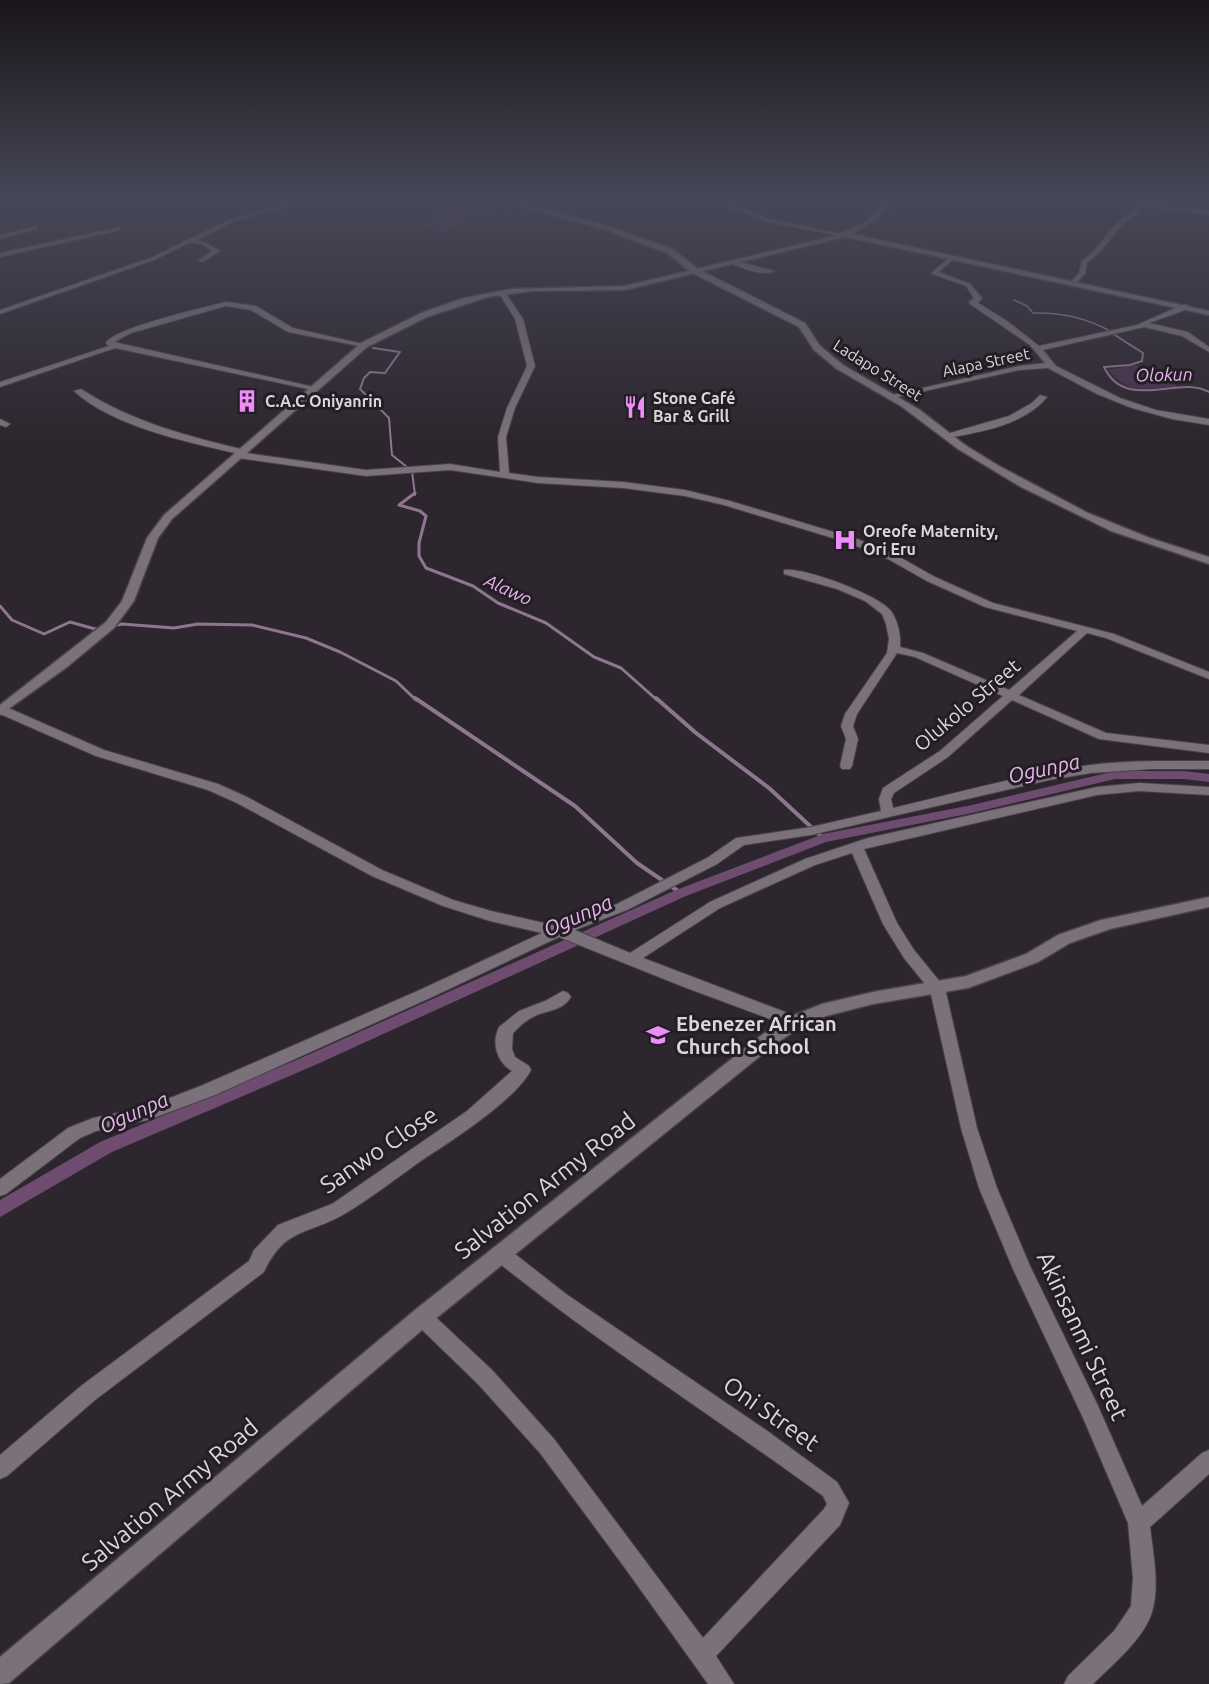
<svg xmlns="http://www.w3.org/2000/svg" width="1209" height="1684" font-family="Ubuntu,sans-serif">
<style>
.green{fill:#48334a}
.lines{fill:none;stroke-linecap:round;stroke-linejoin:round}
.stream-far3{stroke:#8e7590;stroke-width:1.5}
.stream-far2{stroke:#8e7590;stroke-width:2}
.stream-far1{stroke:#8e7590;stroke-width:3}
.stream{stroke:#8e7590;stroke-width:4}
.canal{fill:#6d4c70;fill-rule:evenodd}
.minor-casing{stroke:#484349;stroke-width:2}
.tertiary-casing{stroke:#484349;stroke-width:3}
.secondary-casing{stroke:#484349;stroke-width:3}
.minor{fill:#7a717a;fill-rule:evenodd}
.tertiary{fill:#7a717a;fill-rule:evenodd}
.secondary{fill:#7a717a;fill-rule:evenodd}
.labels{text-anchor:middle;stroke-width:6;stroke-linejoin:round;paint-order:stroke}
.far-street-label{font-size:16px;fill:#dbd6db;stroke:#231d24}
.far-poi-label{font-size:16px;font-weight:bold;fill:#dbd6db;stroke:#231d24;text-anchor:start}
.far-water-label{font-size:18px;font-style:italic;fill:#eab4ef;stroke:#231d24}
.street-label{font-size:20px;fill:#dbd6db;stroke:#231d24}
.poi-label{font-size:20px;font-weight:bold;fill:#dbd6db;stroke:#231d24;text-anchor:start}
.water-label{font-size:21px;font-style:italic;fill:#eab4ef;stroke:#231d24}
.near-street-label{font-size:24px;fill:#dbd6db;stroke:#231d24}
</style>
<rect width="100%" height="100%" fill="#2d262e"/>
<path class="green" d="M456,200H492L503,204L446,233L418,228Z
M1136,365L1176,385V387C1142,387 1134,398 1108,370Z"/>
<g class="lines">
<path class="stream-far3" d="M1014,300L1027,306L1033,313C1061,312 1085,317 1110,331"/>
<path class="stream-far2" d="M1107,330L1143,353L1142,361L1130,365L1104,367C1126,413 1180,374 1209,392
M373,348L400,352L385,373L370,372L364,378L360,389L389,418L392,455L412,471L415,495"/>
<path class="stream-far1" d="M415,493L399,505L420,511L426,516L419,543V556L426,568L473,586L498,603L546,623L594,657L621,668L657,700
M0,606L12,620L44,634L70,622L95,629L100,628
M113,626L122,624L174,628L198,624L252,625L306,638L340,652L396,681L416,700"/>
<path class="stream" d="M415,698L575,806L637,863L681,893
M656,698L696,733L769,788L823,838"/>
<path class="canal" d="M1115,771H1184L1209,774V782L1184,779H1115L972,813L826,842L686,896L313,1066L112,1152L0,1217V1200L100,1142L301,1058L676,890L823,834L972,805Z"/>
<g class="minor-casing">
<path id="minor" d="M297,200H308L233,222L197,240L205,242L220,251L203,262L198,261L212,251L201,244L191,242L154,260L0,314V310L150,258L229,220Z
M709,200H719L770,219L848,235L845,237L767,222Z
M1103,200H1123L1209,211V215L1140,206L1137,214C1115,227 1108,248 1087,263L1085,274L1074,285H1070V283L1079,273L1082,261C1102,247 1111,223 1132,212L1135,205Z
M36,226L38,229L0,239V235Z
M119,227L121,230L0,257V253Z
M950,257L955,258L939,272L970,284L982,298L978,303L1007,321L1039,346L1137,325L1182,305H1188V309L1149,323L1188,332L1209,347V352L1182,336L1144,327L1043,350L1056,366L1120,398L1156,410L1209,419V425L1172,419L1132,408L1097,394L1048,368L1019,370L889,399V395H892L1019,366L1045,363L1030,345L970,304L969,302L974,298L966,286L932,274V272Z
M732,260L775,271C762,277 743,268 730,263Z
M503,291L505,292L523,319L535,366L515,408L506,437L509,473L538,477L623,482L685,490L730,501L857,539L896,555L935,577L993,603L1114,634L1209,672V679L1106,638L1087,633L1019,695L1106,733L1209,745V753L1099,739L1012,700L948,757L894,793L891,799L893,808C958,793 1024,774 1090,765C1129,760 1169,761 1209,761V769H1151L1091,773L1049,780L811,835L744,845L717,864L627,910L575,930L630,953L710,902L805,859L868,838L1097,787L1139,783L1209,787V795L1139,791L1097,795L864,849L897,923L914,950L945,988L977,1128L997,1188L1030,1266L1098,1406L1142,1506L1202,1453L1209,1450V1474L1150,1527C1153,1553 1160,1586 1152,1612C1144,1639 1112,1665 1093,1684H1064L1068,1676L1114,1631L1131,1606L1133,1578L1128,1523L1084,1420L1013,1269L979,1188L961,1128L930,990L904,958L883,924L852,853L815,865L720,908L643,958L801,1018L803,1022L801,1026L795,1028L789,1026L684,987L559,937L432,997L215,1095L148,1120L96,1131L80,1138L6,1194L0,1196V1179L68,1128L93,1118L147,1107L203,1085L422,989L542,933L490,921L443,906L372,876L237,803L208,790L96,756L0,714V707H6L104,750L218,784L247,797L382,870L453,900L491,911L557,926L617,904L707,858L736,838L811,827L881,811L879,799L883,788L940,751L1003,696L915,657L897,653L857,714L853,726L858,739L852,766L850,769H842L840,766L846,739L841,726L845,714L887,653L889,639L886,624L882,614L865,601L837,589L784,574V570C804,567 879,595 891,611C898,621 901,635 900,647L923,653L1009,690L1077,631L985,607L927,581L888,559L849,543L724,505L685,496L623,488L538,483L450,470L366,476L238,458L234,455L235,453C186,442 112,426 74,391L81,389C132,422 187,436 245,450L246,453L366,470L450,464L500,472L498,437L507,408L527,366L515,319L499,293Z
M226,302L256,306L293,328L368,345L364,347L288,332L251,310L226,306L131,333L114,342L314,387H317V391L115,348L0,387V382L109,346L106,343C113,328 206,307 226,302Z
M1040,395L1047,397C1024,425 981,432 947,438L943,435L1009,416L1032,403Z
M0,419L10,424L6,427L0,425Z
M563,991L568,993L571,997C563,1010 550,1010 537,1015C527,1019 520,1026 513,1033L512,1049L515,1057L529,1066L531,1070C514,1102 449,1142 418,1163C394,1180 371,1198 346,1213C310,1235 285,1226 264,1272L95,1400L7,1476L0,1479V1455L81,1386L249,1261L254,1250L278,1225L332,1204L467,1111L512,1071C497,1062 491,1043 499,1027L519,1011L545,1001Z
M500,1245L506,1247L566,1294L766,1430L837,1482L849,1503L840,1525L716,1656L734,1684H708L625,1568L540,1453L478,1384L415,1323L412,1317L415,1311L422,1308L429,1311L492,1370L554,1439L703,1638L824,1509L827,1504L823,1496C714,1416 599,1344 494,1259L491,1253L494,1247Z"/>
</g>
<g class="tertiary-casing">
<path id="tertiary" d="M889,200H896L876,220L852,234L1209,311V315L845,237L625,290L533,291L488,297L427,317L367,347L172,519L158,538L134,601L114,628L67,667L0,715V705L106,622L122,601L147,538L164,515L361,343L421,313L464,298L511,289L625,286L834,236L865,222Z"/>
</g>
<g class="secondary-casing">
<path id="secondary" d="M496,200H509L611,227L673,249L698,269L805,323L820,346L843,365L920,410L965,445L999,466L1088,513L1150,538L1209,557V564L1111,531L1021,487L958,449L901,406L837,369L814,350L799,327L692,273L667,253L606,230Z
M1209,897V907L1110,929L1070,943L1038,962L968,988L873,1004L826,1016L801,1027L775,1044L429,1324L9,1683L0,1684V1657L415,1310L763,1034L789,1017L822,1004L873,992L966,976L1026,954L1058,935L1101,920Z"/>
</g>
<use href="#minor" class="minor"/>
<use href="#tertiary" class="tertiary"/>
<use href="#secondary" class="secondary"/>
</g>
<linearGradient id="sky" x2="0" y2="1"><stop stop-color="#191519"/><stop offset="0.46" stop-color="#464757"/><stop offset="1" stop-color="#464757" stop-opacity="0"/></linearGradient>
<rect width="1209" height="436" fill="url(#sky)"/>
<defs>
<g id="building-bare" transform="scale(1.8)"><path d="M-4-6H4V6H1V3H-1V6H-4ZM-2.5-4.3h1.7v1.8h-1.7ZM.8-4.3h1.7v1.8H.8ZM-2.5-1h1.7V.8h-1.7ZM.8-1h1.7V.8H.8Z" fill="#ee8cf8" stroke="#231d24" stroke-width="2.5" paint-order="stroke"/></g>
<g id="restaurant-bare" transform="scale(1.8)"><path d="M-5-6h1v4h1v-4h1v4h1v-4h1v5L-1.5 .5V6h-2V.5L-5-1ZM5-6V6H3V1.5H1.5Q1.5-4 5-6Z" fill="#ee8cf8" stroke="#231d24" stroke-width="2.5" paint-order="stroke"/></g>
<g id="hospital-bare" transform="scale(1.8)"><path d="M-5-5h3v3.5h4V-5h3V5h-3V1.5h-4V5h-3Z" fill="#ee8cf8" stroke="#231d24" stroke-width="2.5" paint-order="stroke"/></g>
<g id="school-bare" transform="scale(1.8)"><path d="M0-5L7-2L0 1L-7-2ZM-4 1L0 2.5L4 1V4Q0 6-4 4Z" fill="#ee8cf8" stroke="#231d24" stroke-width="2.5" paint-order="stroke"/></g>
</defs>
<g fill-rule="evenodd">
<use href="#building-bare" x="247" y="401"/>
<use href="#restaurant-bare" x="635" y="407"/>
<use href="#hospital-bare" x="845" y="540"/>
<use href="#school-bare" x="658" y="1035"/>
</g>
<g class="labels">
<g class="far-street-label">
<text transform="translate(986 362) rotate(-12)" y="6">Alapa Street</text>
<text transform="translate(878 370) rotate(32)" y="6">Ladapo Street</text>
</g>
<g class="far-poi-label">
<text x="653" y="404">Stone Café<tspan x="653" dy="18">Bar &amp; Grill</tspan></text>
<text x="265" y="407">C.A.C Oniyanrin</text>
<text x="863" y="537">Oreofe Maternity,<tspan x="863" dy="18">Ori Eru</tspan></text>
</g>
<g class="far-water-label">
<text transform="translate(1164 375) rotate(-1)" y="6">Olokun</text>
<text transform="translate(508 590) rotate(25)" y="6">Alawo</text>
</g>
<g class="street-label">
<text transform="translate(967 705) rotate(-40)" y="7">Olukolo Street</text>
</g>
<g class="poi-label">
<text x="676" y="1031">Ebenezer African<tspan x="676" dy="23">Church School</tspan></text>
</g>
<g class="water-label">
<text transform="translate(1044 769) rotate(-12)" y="7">Ogunpa</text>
<text transform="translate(578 916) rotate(-24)" y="7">Ogunpa</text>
<text transform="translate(134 1113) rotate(-24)" y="7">Ogunpa</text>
</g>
<g class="near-street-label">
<text transform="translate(379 1150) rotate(-34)" y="8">Sanwo Close</text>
<text transform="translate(545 1186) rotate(-38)" y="8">Salvation Army Road</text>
<text transform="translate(1082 1336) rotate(65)" y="8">Akinsanmi Street</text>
<text transform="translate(771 1414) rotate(35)" y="8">Oni Street</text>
<text transform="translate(170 1495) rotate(-40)" y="8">Salvation Army Road</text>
</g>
</g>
</svg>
